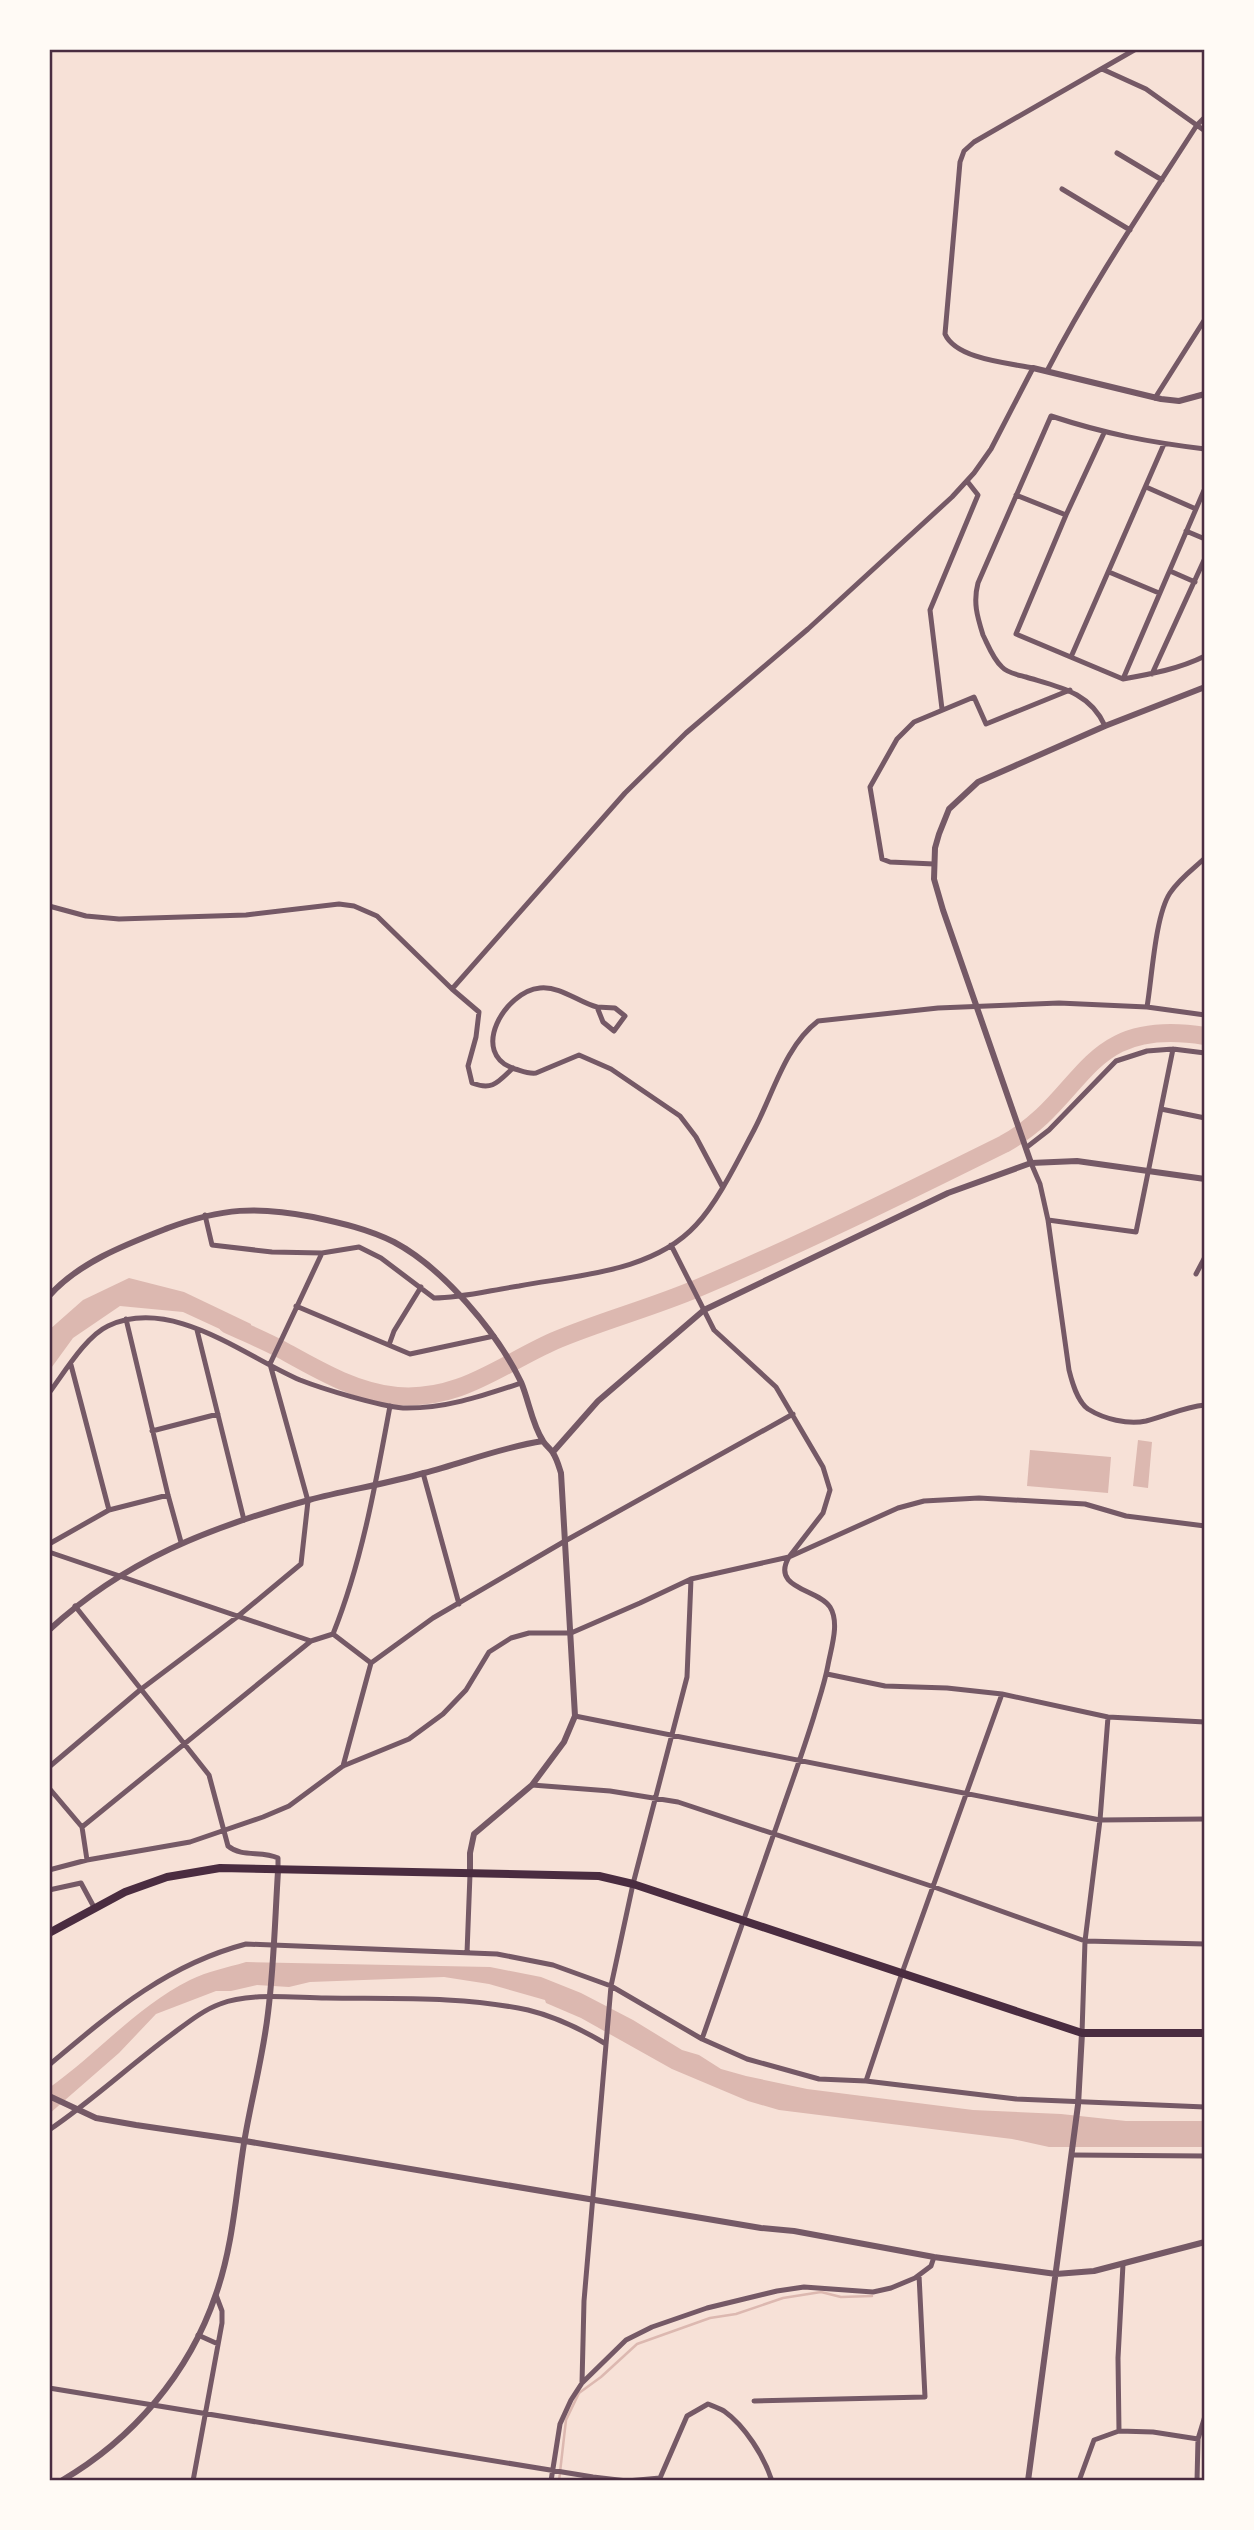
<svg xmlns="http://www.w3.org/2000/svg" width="1254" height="2530" font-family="'IBM Plex Sans',sans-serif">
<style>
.water{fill:#dcb8b0}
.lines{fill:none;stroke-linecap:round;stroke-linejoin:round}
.stream{stroke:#dcb8b0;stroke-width:2.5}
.river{stroke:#dcb8b0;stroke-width:18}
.minor{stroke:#755966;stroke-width:5}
.tertiary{stroke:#755966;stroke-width:6}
.primary{stroke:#4a2c40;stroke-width:8}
.neatline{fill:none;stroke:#4a2c40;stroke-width:2.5}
</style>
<rect width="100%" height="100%" fill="#f7e1d7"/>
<path class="water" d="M129,1278L184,1292L251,1324L248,1342L183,1312L120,1306L73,1338L49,1371V1330L83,1300Z
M1138,1440L1152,1442L1148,1488L1133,1486Z
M1030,1450L1111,1457L1108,1493L1027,1486Z
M246,1962L490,1967L541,1977L581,1993L633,2020L682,2050L699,2055L721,2069L746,2076L807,2089L973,2110L1061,2114L1126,2121H1205V2147H1049L1012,2139L779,2110L748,2101L672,2069L581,2018L546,2003L545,2000L489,1984L444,1977L310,1982L289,1987L257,1985L231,1991H216L156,2014L119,2053L49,2114V2088C97,2054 136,2007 190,1980C208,1971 226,1968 246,1962Z"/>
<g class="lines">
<path class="stream" d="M559,2481L566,2420L579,2393L601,2377L637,2344L710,2318L736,2314L783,2298L821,2292L841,2297L872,2296"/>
<path class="river" d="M227,1324C246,1333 266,1341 284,1351C320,1371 356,1392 397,1396C460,1401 500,1365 554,1341C601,1321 651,1308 698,1288C802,1244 903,1194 1004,1144C1088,1098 1081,1016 1205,1036"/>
<path class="minor" d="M1102,69L1146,89L1205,131
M1117,153L1162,180
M1062,189L1130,230
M1047,371C1091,286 1145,206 1197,125L1205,117
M1155,398L1205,319
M1146,487L1196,509
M1016,495L1066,515L1016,634L1123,679L1205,488
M1066,515L1104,433
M1186,531L1205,539
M1170,571L1195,582
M1109,572L1159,593
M1071,657L1164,444
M1152,674L1205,558
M1123,679C1151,674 1179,669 1205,656
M942,709L930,610L978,495L967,481
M1105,726C1090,692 1059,687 1026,677C1019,675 1007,673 1002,667C993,659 988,645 983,635C977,616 973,602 978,583L1051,416C1106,434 1148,442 1205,449
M934,864L890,862L882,859L870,787L897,739L914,722L974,697L986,724L1070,690
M49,906L86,916L119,919L246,915L339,904L354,906L377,916L452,989L479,1012L476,1037L468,1066L472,1083C493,1091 498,1082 513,1068
M452,989L625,793L686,733L808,629L952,497L974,473L991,449L1033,368C1008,363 956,359 945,334L960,162L964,151L974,142L1136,49
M597,1007L615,1008L625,1016L614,1031L603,1022L597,1007C578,1002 561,986 540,988C505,991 468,1054 515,1069C522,1071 528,1074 536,1073L579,1055L611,1069L680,1116L696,1137L722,1186
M1147,1007C1152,978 1155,916 1170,893C1179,879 1193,869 1205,858
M1161,1109L1205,1118
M1027,1147L1049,1130L1116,1061L1147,1051L1173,1049L1205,1053
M1031,1163L1040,1184L1048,1220L1069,1370C1072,1382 1077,1401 1088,1409C1104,1419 1128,1425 1146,1421C1166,1416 1184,1407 1205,1405
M205,1215L212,1245L272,1252L322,1253L359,1247L381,1258L434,1298C462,1298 491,1290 519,1286C578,1275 653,1272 696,1225C718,1202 739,1158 754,1130C773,1094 785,1046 818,1021L938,1008L1059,1003L1147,1007L1205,1015
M1048,1220L1136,1232L1173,1049
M671,1245L714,1330L776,1387L823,1467L830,1490L823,1513L789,1557C770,1589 819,1589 830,1607C840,1623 831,1648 828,1665C825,1682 819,1699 814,1716C803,1752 790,1787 778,1822C752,1895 727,1967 702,2039
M1196,1274L1205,1257
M296,1306L410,1354L494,1336
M126,1319L168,1495L181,1542
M197,1330L244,1520
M389,1345L394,1331L421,1287
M71,1365L109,1510
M49,1393C64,1373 86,1336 108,1326C172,1296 244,1356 300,1380C323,1389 379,1406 403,1408C444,1409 482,1396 521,1383
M152,1431L218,1414
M423,1473L459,1604
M49,1544L109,1510L168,1495
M49,1552L311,1641
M75,1606L209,1775L228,1846C242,1858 262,1850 278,1858V1870
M333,1634L371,1663
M827,1674L885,1686L947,1688L1002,1694L1108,1717L1205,1722
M575,1716L1100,1820L1205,1819
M343,1766L371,1663L433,1618L565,1541L793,1414
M49,1767L140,1690L237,1617L301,1564L308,1501L270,1364L322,1253
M532,1785L610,1791L678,1802L934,1887L1085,1941L1205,1944
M49,1788L82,1827L87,1860
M82,1827L311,1641L333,1634C362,1562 376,1482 390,1406
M49,1870L87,1860L190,1842L263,1817L289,1806L343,1766L409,1739L443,1714L466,1690L489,1652L511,1638L529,1633H571L640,1603L691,1579L789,1557L898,1508L924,1501L979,1498L1085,1504L1126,1516L1205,1526
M49,1890L81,1883L95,1909
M467,1953L470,1874
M1082,2033L1085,1941L1100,1820L1108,1717
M49,2065C111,2013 166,1965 246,1944L497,1954L553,1965L611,1986L702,2039L747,2059L819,2079L866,2081L1016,2099L1205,2107
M866,2081L902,1973L1002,1694
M49,2130C92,2101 129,2066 171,2035C186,2024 203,2010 220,2004C250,1992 295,1998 326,1998C394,1999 462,1996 528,2010C557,2017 581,2029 606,2044
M1072,2155L1205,2156
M198,2335L218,2344
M582,2383L584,2301L611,1986L633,1884L687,1677L691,1579
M49,2388L593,2477L627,2481L660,2478L687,2416L708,2404C713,2406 719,2408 724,2411C745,2426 764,2456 772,2481
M754,2401L925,2397L919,2275
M1119,2431L1118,2358L1123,2264
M1028,2480L1041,2481
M193,2481L222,2323V2311L216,2295
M551,2481L560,2424L571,2400L582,2383L626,2340L652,2327L707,2308L777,2291L804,2287L873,2292L891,2288L915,2278L931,2266L934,2257
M1079,2481L1094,2440L1119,2431L1153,2432L1198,2439L1205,2416
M1197,2481L1198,2439"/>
<path class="tertiary" d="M1033,368L1161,399L1179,401L1205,394
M1031,1163L943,910L934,879L935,848L939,834L949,809L978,782L1105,726L1205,687
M49,1296C79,1262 127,1244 168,1228C222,1208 257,1206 313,1217C341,1223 368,1229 394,1242C443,1268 497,1332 521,1382C529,1401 532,1424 543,1441C546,1446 551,1449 553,1453C557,1459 559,1467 561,1473L575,1716L564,1742L532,1785L474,1834L470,1853V1874
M553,1452L598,1401L704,1310L948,1193L1031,1163L1077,1161L1205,1179
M49,1630C125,1560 210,1527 309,1500C347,1490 386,1484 424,1473C463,1463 502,1447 543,1441
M49,2096L96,2118L136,2125L245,2141L761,2228L794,2231L934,2257L1056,2274L1094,2271L1205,2242
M61,2481C133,2439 189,2374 216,2294C233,2246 236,2193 244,2143C251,2100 263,2057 268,2013C274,1966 275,1918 278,1871
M1028,2481L1078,2105L1082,2033"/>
<path class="primary" d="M49,1933L125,1892L167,1877L220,1868L599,1876L633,1884L1082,2033H1205"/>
</g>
<rect width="1254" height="2530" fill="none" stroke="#fffaf5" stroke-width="102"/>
<rect x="51" y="51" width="1152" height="2428" class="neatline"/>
</svg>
